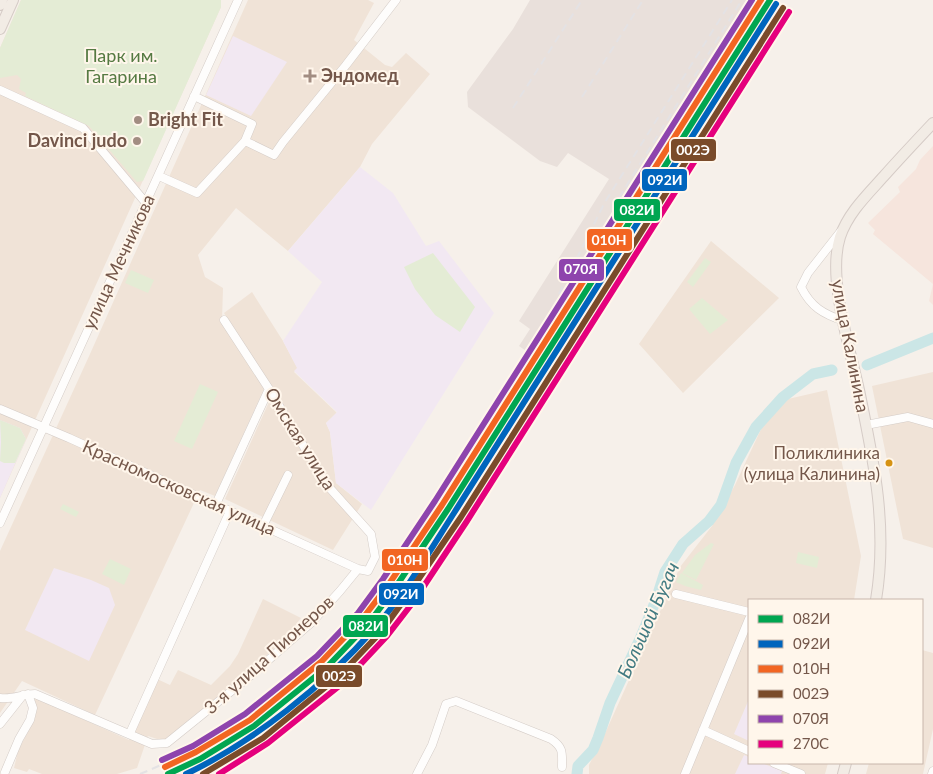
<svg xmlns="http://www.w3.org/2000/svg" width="933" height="774" font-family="Lato,sans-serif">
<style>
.residential{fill:#f0e3d7}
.commercial{fill:#f6e5dd}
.industrial{fill:#e9e0db}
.education{fill:#f2e8f2}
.green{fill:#e4ecd5}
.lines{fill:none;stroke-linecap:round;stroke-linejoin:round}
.river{stroke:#cbe6e6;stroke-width:11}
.minor-casing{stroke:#d4ccc7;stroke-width:9}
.major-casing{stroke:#d5cbc6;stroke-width:12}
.minor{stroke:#fefdfc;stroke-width:8}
.major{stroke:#f2ece5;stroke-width:10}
.rail{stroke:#e4e2e4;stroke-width:2;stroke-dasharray:8 5;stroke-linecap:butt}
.rail-1-casing{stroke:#fff6eb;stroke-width:10}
.rail-2-casing{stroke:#fff6eb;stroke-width:10}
.rail-3-casing{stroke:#fff6eb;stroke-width:10}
.rail-4-casing{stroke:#fff6eb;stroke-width:10}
.rail-5-casing{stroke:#fff6eb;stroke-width:10}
.rail-6-casing{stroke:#fff6eb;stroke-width:10}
.rail-1{stroke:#00a651;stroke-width:6}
.rail-2{stroke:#0065bd;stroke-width:6}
.rail-3{stroke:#f26522;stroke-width:6}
.rail-4{stroke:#7a4b2a;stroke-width:6}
.rail-5{stroke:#8e44ad;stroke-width:6}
.rail-6{stroke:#e5007d;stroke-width:6}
.poi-dot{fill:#a28d82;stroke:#fff6eb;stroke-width:2}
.bus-dot{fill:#d69212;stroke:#fff6eb;stroke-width:2}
.labels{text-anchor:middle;stroke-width:4;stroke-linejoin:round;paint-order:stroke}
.bus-label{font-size:17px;fill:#74574a;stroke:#fff6eb;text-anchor:end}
.park-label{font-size:18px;fill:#557a42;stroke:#fff6eb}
.poi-label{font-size:18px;font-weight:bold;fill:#74574a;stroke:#fff6eb;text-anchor:start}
.street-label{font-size:18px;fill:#74574a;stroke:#fff6eb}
.water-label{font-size:19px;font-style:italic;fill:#417a81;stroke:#fff6eb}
.line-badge{stroke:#fff6eb;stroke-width:2}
.badge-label{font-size:14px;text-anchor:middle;font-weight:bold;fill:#fff}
</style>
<rect width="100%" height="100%" fill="#f6f0ea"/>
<path class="residential" d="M21,0H221V7L0,498V48Z
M248,0H368L374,3L354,40L385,65L392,67L406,53L430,74L372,144L360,167L288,251L236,208L198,255L205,277L223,288L222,320L264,389L215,496L200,490L95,715L22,681L0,713V551L90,354Z
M711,241L779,298L683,393L639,344Z
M252,292L283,341L298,369L294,372L337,413L326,423L330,432L336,483L362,504L333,550L225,499L274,391L224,313Z
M933,372V548L903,539L872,386Z
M827,390L861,556L854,600H749V763H828L825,774H589V765L607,729L680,567L712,526L735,485L762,427L788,399Z
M263,599L301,618L283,641L170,737L163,741L148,736L137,768L117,774H42L29,769L27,772L14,768L18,751L35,718L36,708L34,702L36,698L129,740L157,679L170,685L178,670L211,685L230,666L238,654Z
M922,650L933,653V729L923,774H866L869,763H922Z"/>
<path class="commercial" d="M933,146V305L929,301L933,284L873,234L875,230L868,223L900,192L898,187L916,169L920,160Z"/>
<path class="industrial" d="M530,0H756L532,355L519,346L530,329L519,321L609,179L568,153L557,167L540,161L468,107L467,92L513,29Z"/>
<path class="education" d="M233,36L287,62L251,116L206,95Z
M360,167L393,193L426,246L439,241L494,313L371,510L336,483L330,432L326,423L337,412L294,371L297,368L283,341L322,282L288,251Z
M0,420L20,428L26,439L0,498Z
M54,568L91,580L109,588L115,605L89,661L25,630Z
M749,699V741L734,734Z
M744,755L749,757V763H762L782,771L781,774H735Z"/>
<path class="green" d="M21,0H221V7L143,181L137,182L89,126L25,96L26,93L19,89L21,79L17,75L0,78V48Z
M433,253L475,307L460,332L435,315L415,289L404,267Z
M705,258L711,262L693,287L687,282Z
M131,270L154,280L148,293L125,283Z
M702,298L728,320L710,334L689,309Z
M200,384L218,392L192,449L174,441Z
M0,420L20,428L26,439L15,463H4L0,461L1,442Z
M63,504L79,512L76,517L60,509Z
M711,543L714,544L696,580L682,573L695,555Z
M798,552L819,557L817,568L796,563Z
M110,559L131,569L124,585L102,574Z
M681,573L703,585L701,590L685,586L676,582Z"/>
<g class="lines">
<path class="river" d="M867,365L933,338
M577,774L578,766L593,750L598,738L610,703L640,639L656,600L665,572L683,544L709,521L721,505L736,463L756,427L783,397L813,374L832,370"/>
<g class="minor-casing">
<path id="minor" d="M0,90L83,128L146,203
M194,96L252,124L245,141
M159,176L197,193L245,141L274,155L283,142L346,65L396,0
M841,231L808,273L801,287C811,307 823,314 844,321
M0,409L69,438L358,569
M866,425L908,417L933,424
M216,504L269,389
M0,523L238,0
M263,526L288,475
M676,594L749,612
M0,698C12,700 23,694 35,694L152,744L167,743L250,676L312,622L340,591L358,569L368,571L375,557L371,534L327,485L269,389L224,320
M0,724L23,695
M703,730L749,751
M130,733L230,511
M774,763L801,774
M5,772L19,739L30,720L33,708L28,694
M417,774L432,745L446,704L456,701L551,739C564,748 562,753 562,767
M685,774L749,619
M932,774L933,771"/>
</g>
<g class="major-casing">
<path id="major" d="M0,5L2,0
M0,29L13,0
M876,600C888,527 874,462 859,390C850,348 827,278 840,237C848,213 867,195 884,176C900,158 916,141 933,123
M843,774L846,763"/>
</g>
<use href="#minor" class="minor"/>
<use href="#major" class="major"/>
<path class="rail" d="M582,97L643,0
M513,108L582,0
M612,209L742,0
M559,294L605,202L732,0
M140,774C209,746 281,698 332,644C361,612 387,577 411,541L752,0"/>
<g class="rail-1-casing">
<path id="rail-1" d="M168,774L200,759L254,726L327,667L369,623L395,588L448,509L770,0"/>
</g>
<g class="rail-2-casing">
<path id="rail-2" d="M186,774C253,742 325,685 374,629C405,594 429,552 454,513L776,4"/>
</g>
<g class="rail-3-casing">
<path id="rail-3" d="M165,767L196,752L250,720L322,661L363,618L389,584L442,505L761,0"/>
</g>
<g class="rail-4-casing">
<path id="rail-4" d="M203,774L263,738L338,677L381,632L407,596L461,517L783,8"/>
</g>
<g class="rail-5-casing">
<path id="rail-5" d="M162,760L193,746L245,714L317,656L358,613L383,579L435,501L752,0"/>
</g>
<g class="rail-6-casing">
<path id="rail-6" d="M219,774L268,743L343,683L387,636L414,601L467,521L789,12"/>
</g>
<use href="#rail-1" class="rail-1"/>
<use href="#rail-2" class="rail-2"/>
<use href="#rail-3" class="rail-3"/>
<use href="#rail-4" class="rail-4"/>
<use href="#rail-5" class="rail-5"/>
<use href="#rail-6" class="rail-6"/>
</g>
<g class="poi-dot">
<path d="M307.5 68.5h5v5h5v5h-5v5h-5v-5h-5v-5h5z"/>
<circle cx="138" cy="120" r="5"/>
<circle cx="137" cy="141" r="5"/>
</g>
<circle class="bus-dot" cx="889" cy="463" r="4.5"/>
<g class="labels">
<g class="bus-label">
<text x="880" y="459">Поликлиника<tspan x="880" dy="21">(улица Калинина)</tspan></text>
</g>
<g class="park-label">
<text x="121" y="62">Парк им.<tspan x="121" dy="21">Гагарина</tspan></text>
</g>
<g class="poi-label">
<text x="321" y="82">Эндомед</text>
<text x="148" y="126">Bright Fit</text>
<text x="127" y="147" text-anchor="end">Davinci judo</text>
</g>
<g class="street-label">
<text transform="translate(119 262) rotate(-65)" y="6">улица Мечникова</text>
<text transform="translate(850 346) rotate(79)" y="6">улица Калинина</text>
<text transform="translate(300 439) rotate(58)" y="6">Омская улица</text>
<text transform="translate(179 488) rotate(24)" y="6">Красномосковская улица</text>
<text transform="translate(269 655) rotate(-42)" y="6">3-я улица Пионеров</text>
</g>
<g class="water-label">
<text transform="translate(648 620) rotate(-66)" y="7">Большой Бугач</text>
</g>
</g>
<g class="line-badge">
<rect x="670" y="138" width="47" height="24" rx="5" fill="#7a4b2a"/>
<rect x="641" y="168" width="47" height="24" rx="5" fill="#0065bd"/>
<rect x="613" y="198" width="48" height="24" rx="5" fill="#00a651"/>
<rect x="586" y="228" width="47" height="24" rx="5" fill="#f26522"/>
<rect x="558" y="258" width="47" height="24" rx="5" fill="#8e44ad"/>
<rect x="381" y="548" width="48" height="24" rx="5" fill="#f26522"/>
<rect x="378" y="582" width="47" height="24" rx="5" fill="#0065bd"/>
<rect x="342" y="614" width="47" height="24" rx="5" fill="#00a651"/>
<rect x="315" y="664" width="48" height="24" rx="5" fill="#7a4b2a"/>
</g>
<g class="badge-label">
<text x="693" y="155">002Э</text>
<text x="665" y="185">092И</text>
<text x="637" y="215">082И</text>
<text x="609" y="245">010Н</text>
<text x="581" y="274">070Я</text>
<text x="405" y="565">010Н</text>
<text x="401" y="599">092И</text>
<text x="366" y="631">082И</text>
<text x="339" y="681">002Э</text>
</g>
<rect x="748" y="599" width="175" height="165" fill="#fff6eb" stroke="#c7b6ab"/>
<rect x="758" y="615" width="25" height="8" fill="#00a651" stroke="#c7b6ab"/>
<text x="793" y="624" font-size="15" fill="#74574a">082И</text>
<rect x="758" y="640" width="25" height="8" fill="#0065bd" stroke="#c7b6ab"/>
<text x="793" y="649" font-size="15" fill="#74574a">092И</text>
<rect x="758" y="665" width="25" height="8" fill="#f26522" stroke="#c7b6ab"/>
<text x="793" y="674" font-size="15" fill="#74574a">010Н</text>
<rect x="758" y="690" width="25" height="8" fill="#7a4b2a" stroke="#c7b6ab"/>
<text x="793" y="699" font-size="15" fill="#74574a">002Э</text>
<rect x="758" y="715" width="25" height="8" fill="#8e44ad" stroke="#c7b6ab"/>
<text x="793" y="724" font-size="15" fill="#74574a">070Я</text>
<rect x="758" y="740" width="25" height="8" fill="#e5007d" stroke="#c7b6ab"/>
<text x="793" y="749" font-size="15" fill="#74574a">270С</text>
</svg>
